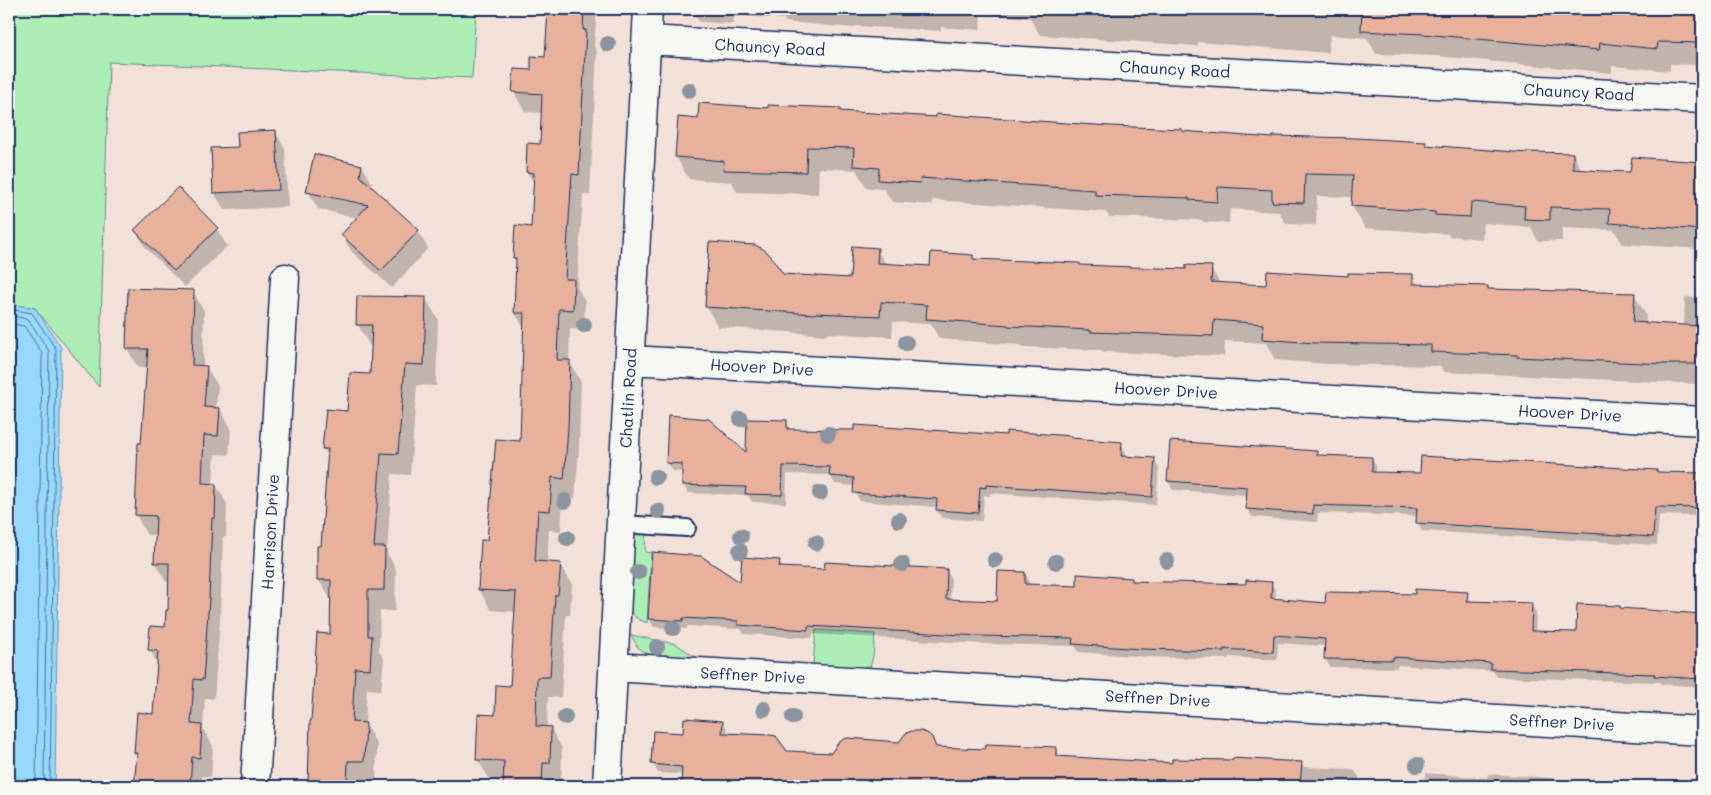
<svg xmlns="http://www.w3.org/2000/svg" width="1711" height="795" font-family="Mali,sans-serif">
<style>
.green{fill:#adeeb7;stroke:#648e8a}
.water{fill:#97d8f9;stroke:#6594bb}
.shadow{fill:#0003}
.lines{fill:none;stroke-linecap:round;stroke-linejoin:round}
.shore{stroke:#4d739c;stroke-width:1}
.building{fill:#e7b19c;stroke:#1b2f5e}
.service-casing{stroke:#1b2f5e;stroke-width:20}
.minor-casing{stroke:#1b2f5e;stroke-width:31}
.service{stroke:#f6f6f2;stroke-width:16}
.minor{stroke:#f6f6f2;stroke-width:28}
.tree{fill:#8c949f}
.labels{text-anchor:middle;stroke-width:5;stroke-linejoin:round;paint-order:stroke}
.street-label{font-size:16px;fill:#1b2f5e;stroke:#f6f6f2}
</style>
<rect width="100%" height="100%" fill="#f2e1d8"/>
<filter id="ink" filterUnits="userSpaceOnUse"><feTurbulence type="fractalNoise" baseFrequency=".02" numOctaves="2"/><feDisplacementMap in="SourceGraphic" scale="10" xChannelSelector="R" yChannelSelector="G"/><feConvolveMatrix kernelMatrix="1 2 1 2 8 2 1 2 1" color-interpolation-filters="sRGB"/></filter>
<g filter="url(#ink)">
<path class="green" d="M9,9H476L472,78L109,62L99,387L35,308L9,304Z
M634,531L646,532L645,552L651,553L647,623C637,619 631,616 629,605Z
M816,630L875,634L873,656L870,668L813,665Z
M631,635L676,644L695,657C679,656 648,661 637,646C635,643 633,638 631,635Z"/>
<path class="water" d="M9,304L35,308L61,347L55,786H9Z"/>
<path class="shadow" d="M541,9H597L594,46L597,52L590,195L583,194L577,287L585,301L584,330L570,329L569,361L581,382L579,449L575,498L563,497L561,531L549,530L547,563L560,564L572,584L570,615H566L561,697H548L547,728H550L562,748L561,783H554V786H505V781L490,780L478,760L496,716L511,687L516,612L491,610L479,590L488,541L521,442L525,330L515,313L517,262L514,258L532,228L535,185L527,172L542,145L543,113L525,112L514,92L515,70L532,71L547,58L548,22Z
M691,9H1702V65L1670,64V71L1612,66V73L1437,56L1376,54L1367,38L1330,35L1328,53L1198,42V46L1040,35L1030,18L981,14L980,30L941,27V31L855,26V28L785,22L784,19L734,15L733,24L699,22Z
M770,109H840L841,113L1274,139L1425,144L1427,146L1528,154H1573L1582,171L1632,173L1692,163H1702V249L1623,244L1614,230L1562,228V241H1538L1531,227L1483,223L1482,239L1449,236L1448,234L1365,228L1352,206L1353,197L1317,196L1316,225L1286,224L1279,212L1230,209L1229,223L1203,222L1202,220L1109,217L1106,212L933,200L932,205L892,202L884,189L867,188L856,170L819,168L818,194L737,192L732,182L689,179L676,157L699,120Z
M275,131L285,149L288,207L224,210L214,192L239,148Z
M362,166L372,183L371,188L418,231L428,248L392,288L352,252L342,235L358,218L318,209L308,191Z
M178,189L217,229L227,246L185,287L145,247L135,230Z
M877,250L886,264L931,267L973,256L975,260L1080,266L1187,270L1211,268L1220,284L1267,286L1349,278L1413,276L1418,285L1488,287L1489,290L1634,294L1646,315L1645,324L1684,326L1685,297L1702,298V384L1444,372L1440,366L1328,364L1275,360L1266,343L1225,341L1224,356L1103,352L1102,350L1022,347L1020,345L939,339L931,324L893,322L892,337L827,333V335L718,327L706,306L782,275L851,279Z
M193,291L204,311L203,367H206L218,386L216,409H220L231,428L229,455L215,454L213,485H216L227,504L226,537H223L220,620L214,699L205,698L203,729L213,746L211,777L202,776V786H136L138,757L135,753L154,715L158,665L150,650L166,628L169,611L170,582H166L155,562L156,535H147L136,515L139,444H142L148,368H138L127,348Z
M425,298L438,319L436,386L417,385L410,475L392,474L387,553L396,569L395,611H380L379,651L384,659L381,690L367,689L365,724L377,745L376,786H309L311,722L331,635L332,601L318,579L328,457L323,448L371,376L372,346H370L358,325Z
M786,422L791,430L1071,437L1072,440L1121,444L1126,452V458L1154,460L1159,468L1156,505L990,493V496L984,495L982,521L942,518L937,510V507L860,501L855,492V486L835,484L830,475L787,474L786,503L752,502L748,495L688,493L683,484L684,472L672,471L668,463L748,455Z
M1171,443L1317,452L1319,456L1372,458L1376,466V473H1657L1702,474V543V516L1659,515L1657,545L1422,531L1418,523V516L1318,513L1317,522L1252,517L1247,509L1248,495L1173,490L1168,481Z
M779,561L783,568L826,570L947,571L951,579L950,600L998,603L1025,573L1029,581V585L1078,587L1131,579L1133,582L1247,585L1271,583L1276,592L1275,600L1327,604L1416,595L1467,593L1472,602L1531,604L1536,613L1535,632L1578,634L1620,609L1702,615V687L1661,684L1660,682L1497,677L1493,671L1398,665L1397,668L1330,667L1325,658L1326,646L1278,643L1277,660L1229,657V659L1147,657L1079,652L1075,646L985,644L813,634L812,638L744,634L741,629L687,626V629L654,627L649,619L741,585Z
M723,722L728,731L727,734L786,752L832,754L936,748L987,750L1055,748L1060,757L1173,765L1301,764L1303,767L1354,769L1359,777V785L1382,786H682L683,774L658,773L653,764L654,733L684,735Z
M1426,773L1487,778L1488,774L1555,778L1559,784L1597,786H1425Z"/>
<g class="lines">
<path class="shore" d="M9,309L32,313L56,349L50,786
M9,315L28,319L49,351L44,786
M9,323L24,326L42,353L36,786"/>
</g>
<path class="building" d="M548,9H584L583,30H586L579,175L572,174L565,279H574L573,310L559,309L557,360H570L568,428L564,479L552,477L550,511L538,510L535,561L561,563L558,595H555L550,677H537L536,726L551,727L550,763H543L542,786H503L504,761L476,760L478,714L495,715L496,685L510,686L516,592L478,590L481,540H487L496,439L520,441L524,313H514L516,258H513L515,225L531,227L534,173L526,172L527,143L540,144L542,94L512,92L514,69L531,70V56L545,57Z
M1362,9H1702V43L1658,42L1657,49L1600,43L1599,50L1423,34L1361,31Z
M699,103L768,108V105L840,108V111L936,117V114L1110,126L1182,129V131L1273,138V136L1356,138L1426,142V145L1527,153V152L1573,153V169L1604,171L1630,172L1632,157L1702,162V230L1609,223L1610,209L1550,207V220L1524,219L1525,206L1471,202L1470,217L1435,215V212L1351,206L1353,175L1305,174L1304,203L1272,202V190L1218,187L1217,202L1189,200V198L1095,195V190L921,178L920,183L878,180L879,168L853,166L854,148L807,147L806,172L723,170L724,161L675,157L678,117L698,119Z
M276,130L279,190L213,193L211,148L238,147L237,132Z
M314,154L362,165L360,176L419,230L381,271L341,235L368,205L306,192Z
M178,187L218,228L174,271L134,230Z
M709,242L755,245L763,249L770,255L783,274L850,278L852,246L878,248L877,263L930,266L931,252L973,255V259L1080,263V265L1186,269V265L1212,266L1211,282L1266,285L1267,271L1348,276V273L1413,274V284L1488,286V289L1635,293L1633,322L1702,326V364H1664L1517,357V355L1431,352V345L1315,343L1262,339L1263,324L1214,320L1213,336L1090,332V330L1008,326V325L926,319L927,305L881,302L880,316L816,313L815,314L705,307Z
M128,288L194,290L192,365L207,366L204,407L220,408L218,436L204,435L202,483L216,484L215,518H212L209,600L203,680L194,679L191,724L202,725L200,758L192,757L190,786H134L137,753H134L137,712L153,714L158,651L148,650L150,626L165,627L166,610H168L169,563H154L156,516L135,515L138,443H141L148,349H126Z
M357,296L426,297L424,365L405,364L398,454L381,453L374,547H385L384,590H368V636H372L370,669L355,668L352,722L366,723L364,761H348L347,785L308,784L310,721H311L317,633L330,634L331,580H317V546H321L328,449H322L326,409L347,411L350,373L370,374L372,325H356Z
M668,415L709,419L746,452L747,419L787,420V429L854,430V425L1006,435V431L1071,436V438L1122,442L1121,456L1155,458L1152,497L986,485V488L980,487L978,513L936,510L937,499L853,493L854,478L829,476L830,467L783,466L782,495L745,494L746,487L682,485V464L666,463Z
M1170,441L1317,451V455L1372,457V472L1420,473L1421,456L1657,470V472L1702,473V508L1655,507L1653,537L1416,523L1417,508L1313,505V514L1246,509L1247,487L1167,481Z
M652,552L701,556L740,582L742,557L780,560L779,567L824,569L825,562L947,569L946,599L997,601L998,571L1025,572V584L1077,586V574L1132,578V581L1246,584V580L1272,582L1271,598L1325,603L1326,592L1415,594V589L1468,592L1467,601L1532,603L1531,631L1576,632L1577,604L1620,606V608L1702,614V679L1654,676L1655,674L1491,669V663L1393,657V660L1324,659L1325,639L1274,635L1273,652L1224,649V651L1141,649L1072,644L1073,638L980,636L808,626V630L738,625V621L683,618V621L648,619Z
M684,718L723,721L722,733L770,735L776,736L787,751L831,753L838,743L844,739L848,738L899,742L906,733L912,731H921L927,733L932,737L936,747L985,749L986,744L1056,747V756L1172,763V759L1233,760V758L1302,762L1300,786H963L932,785V786H742L719,785L718,786H681L682,767L651,764L653,731L683,733Z"/>
<g class="lines">
<g class="service-casing">
<path id="service" d="M621,524L687,528"/>
</g>
<g class="minor-casing">
<path id="minor" d="M647,40L1702,99
M630,360L1702,421
M613,667L1702,731
M255,786L285,278
M607,786L648,9"/>
</g>
<use href="#service" class="service"/>
<use href="#minor" class="minor"/>
</g>
<g class="tree">
<circle cx="608" cy="44" r="8"/>
<circle cx="689" cy="90" r="8"/>
<circle cx="584" cy="325" r="8"/>
<circle cx="906" cy="343" r="8"/>
<circle cx="741" cy="419" r="8"/>
<circle cx="828" cy="434" r="8"/>
<circle cx="656" cy="477" r="8"/>
<circle cx="820" cy="493" r="8"/>
<circle cx="565" cy="501" r="8"/>
<circle cx="658" cy="511" r="8"/>
<circle cx="899" cy="520" r="8"/>
<circle cx="741" cy="536" r="8"/>
<circle cx="567" cy="538" r="8"/>
<circle cx="816" cy="543" r="8"/>
<circle cx="740" cy="551" r="8"/>
<circle cx="995" cy="560" r="8"/>
<circle cx="1167" cy="561" r="8"/>
<circle cx="1056" cy="562" r="8"/>
<circle cx="902" cy="564" r="8"/>
<circle cx="638" cy="572" r="8"/>
<circle cx="673" cy="628" r="8"/>
<circle cx="657" cy="647" r="8"/>
<circle cx="764" cy="709" r="8"/>
<circle cx="565" cy="717" r="8"/>
<circle cx="793" cy="717" r="8"/>
<circle cx="1417" cy="765" r="8"/>
</g>
</g>
<g class="labels">
<g class="street-label">
<text transform="translate(770 47) rotate(3)" y="6">Chauncy Road</text>
<text transform="translate(1175 69) rotate(3)" y="6">Chauncy Road</text>
<text transform="translate(1579 92) rotate(3)" y="6">Chauncy Road</text>
<text transform="translate(762 367) rotate(3)" y="6">Hoover Drive</text>
<text transform="translate(1166 390) rotate(3)" y="6">Hoover Drive</text>
<text transform="translate(628 398) rotate(-87)" y="6">Chatlin Road</text>
<text transform="translate(1570 413) rotate(3)" y="6">Hoover Drive</text>
<text transform="translate(270 532) rotate(-87)" y="6">Harrison Drive</text>
<text transform="translate(753 675) rotate(3)" y="6">Seffner Drive</text>
<text transform="translate(1158 698) rotate(3)" y="6">Seffner Drive</text>
<text transform="translate(1562 722) rotate(3)" y="6">Seffner Drive</text>
</g>
</g>
<rect width="1711" height="795" fill="none" stroke="#f6f6f2" stroke-width="30"/>
<rect x="15" y="15" width="1681" height="765" fill="none" stroke="#1b2f5e" stroke-width="2" filter="url(#ink)"/>
</svg>
